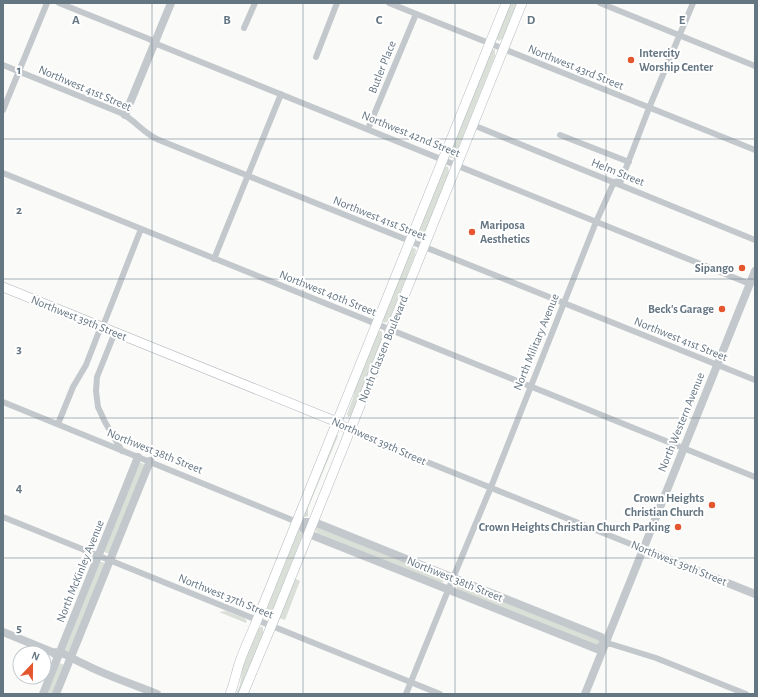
<svg xmlns="http://www.w3.org/2000/svg" width="758" height="697" font-family="'Alegreya Sans',sans-serif">
<style>
.green{fill:#dadfd7}
.lines{fill:none;stroke-linecap:round;stroke-linejoin:round}
.secondary-casing{stroke:#b3babf;stroke-width:10}
.minor{stroke:#c3c8cc;stroke-width:6}
.tertiary{stroke:#c3c8cc;stroke-width:8}
.secondary{stroke:#fff;stroke-width:9}
.grid{fill:none;stroke:#657683;stroke-width:1;stroke-opacity:0.55}
.poi-dot{fill:#e4572e;stroke:#fff;stroke-width:1.5}
.labels{text-anchor:middle;stroke-width:4;stroke-linejoin:round;paint-order:stroke}
.poi-label{font-size:12px;font-weight:bold;fill:#657683;stroke:#fff;text-anchor:end}
.street-label{font-size:12px;fill:#657683;stroke:#fff}
.grid-label{font-size:13px;text-anchor:middle;font-weight:bold;fill:#657683;stroke:#fff;stroke-width:4;stroke-linejoin:round;paint-order:stroke}
</style>
<rect width="100%" height="100%" fill="#fafaf8"/>
<path class="green" d="M509,3H517L503,38L499,41L496,38Z
M495,49V56L456,154L453,158H450L449,155L492,50Z
M446,166L448,167L449,173L424,235L419,240H418L416,236L444,168Z
M412,248H413L416,249L415,255L390,318L387,322L384,323L383,321V317L409,251Z
M379,331H381L382,332V339L351,416L348,417L347,414L354,395V387L377,333Z
M336,434L338,436L308,508V516L305,517L304,512Z
M139,463H142L145,465L110,553H106L103,550Z
M316,527L444,577L445,581L443,582L440,583L318,533L315,530Z
M300,529L303,533L302,536L271,614L269,617L265,618L264,617V613L298,531Z
M100,562H103L105,565L70,651H66L65,650Z
M296,579L300,581L285,620L279,618L294,580Z
M459,583L601,641L599,646L458,590C456,588 456,586 457,584Z
M226,611L244,618L247,621L246,623L219,612Z
M262,626L263,628V634L239,694H236L240,685L243,665L258,629Z
M60,663L64,665L53,694H46L58,664Z"/>
<g class="lines">
<g class="secondary-casing">
<path id="secondary" d="M3,287L337,422L350,431
M230,694C234,684 236,674 239,664C244,649 251,635 257,620L506,3
M243,694L275,617L522,3"/>
</g>
<path class="minor" d="M59,3L149,39L159,45L750,284
M389,3L755,150
M600,3L755,66
M244,28L255,3
M316,57L337,3
M3,65L121,113C135,120 144,134 159,140L755,380
M3,110L47,3
M473,125L755,240
M368,129L416,14
M560,135L629,162
M3,173L755,477
M214,259L281,94
M115,332L97,377L96,391L98,407L105,422L122,451
M3,402L297,522
M58,424L73,387L86,365L98,334L105,321L141,229
M350,431L643,549
M3,517L440,694
M605,644H611L656,658L746,694
M406,694L453,578L491,487L596,222L614,182L621,181L649,108L693,3"/>
<path class="tertiary" d="M125,115L171,3
M297,522H314L601,637L605,644L597,649L309,534Z
M643,549L755,594
M3,632L52,652L56,655
M52,652C67,652 71,659 84,664C107,676 133,684 157,694
M43,694L138,457
M56,694L150,461
M585,694L755,271"/>
<use href="#secondary" class="secondary"/>
</g>
<path class="grid" d="M152,3V694M303,3V694M455,3V694M606,3V694M3,139H755M3,279H755M3,418H755M3,558H755"/>
<g class="poi-dot">
<circle cx="631" cy="60" r="4"/>
<circle cx="472" cy="232" r="4"/>
<circle cx="742" cy="268" r="4"/>
<circle cx="722" cy="309" r="4"/>
<circle cx="712" cy="505" r="4"/>
<circle cx="678" cy="527" r="4"/>
</g>
<g class="labels">
<g class="poi-label">
<text x="639" y="57" text-anchor="start">Intercity<tspan x="639" dy="14">Worship Center</tspan></text>
<text x="480" y="229" text-anchor="start">Mariposa<tspan x="480" dy="14">Aesthetics</tspan></text>
<text x="734" y="272">Sipango</text>
<text x="714" y="313">Beck's Garage</text>
<text x="704" y="502">Crown Heights<tspan x="704" dy="14">Christian Church</tspan></text>
<text x="670" y="531">Crown Heights Christian Church Parking</text>
</g>
<g class="street-label">
<text transform="translate(382 67) rotate(-68)" y="4">Butler Place</text>
<text transform="translate(576 67) rotate(22)" y="4">Northwest 43rd Street</text>
<text transform="translate(85 88) rotate(23)" y="4">Northwest 41st Street</text>
<text transform="translate(411 134) rotate(22)" y="4">Northwest 42nd Street</text>
<text transform="translate(618 172) rotate(22)" y="4">Helm Street</text>
<text transform="translate(380 218) rotate(22)" y="4">Northwest 41st Street</text>
<text transform="translate(328 293) rotate(22)" y="4">Northwest 40th Street</text>
<text transform="translate(79 318) rotate(22)" y="4">Northwest 39th Street</text>
<text transform="translate(681 339) rotate(22)" y="4">Northwest 41st Street</text>
<text transform="translate(536 342) rotate(-68)" y="4">North Military Avenue</text>
<text transform="translate(383 349) rotate(-68)" y="4">North Classen Boulevard</text>
<text transform="translate(681 422) rotate(-68)" y="4">North Western Avenue</text>
<text transform="translate(379 441) rotate(24)" y="4">Northwest 39th Street</text>
<text transform="translate(155 451) rotate(22)" y="4">Northwest 38th Street</text>
<text transform="translate(679 563) rotate(22)" y="4">Northwest 39th Street</text>
<text transform="translate(80 571) rotate(-68)" y="4">North McKinley Avenue</text>
<text transform="translate(455 579) rotate(22)" y="4">Northwest 38th Street</text>
<text transform="translate(226 596) rotate(22)" y="4">Northwest 37th Street</text>
</g>
</g>
<g class="grid-label">
<text x="76" y="24">A</text>
<text x="227" y="24">B</text>
<text x="379" y="24">C</text>
<text x="531" y="24">D</text>
<text x="682" y="24">E</text>
<text x="19" y="74">1</text>
<text x="19" y="214">2</text>
<text x="19" y="353">3</text>
<text x="19" y="492">4</text>
<text x="19" y="632">5</text>
</g>
<rect width="758" height="697" fill="none" stroke="#657683" stroke-width="8"/>
<g transform="translate(32 665) rotate(22)"><circle r="19" fill="#ffffff" stroke="#c1c8cd"/>
<path d="M0-3L7 15L0 10L-7 15Z" fill="#e4572e"/>
<text y="-6" font-size="11" font-weight="bold" text-anchor="middle" fill="#657683">N</text>
</g>
</svg>
